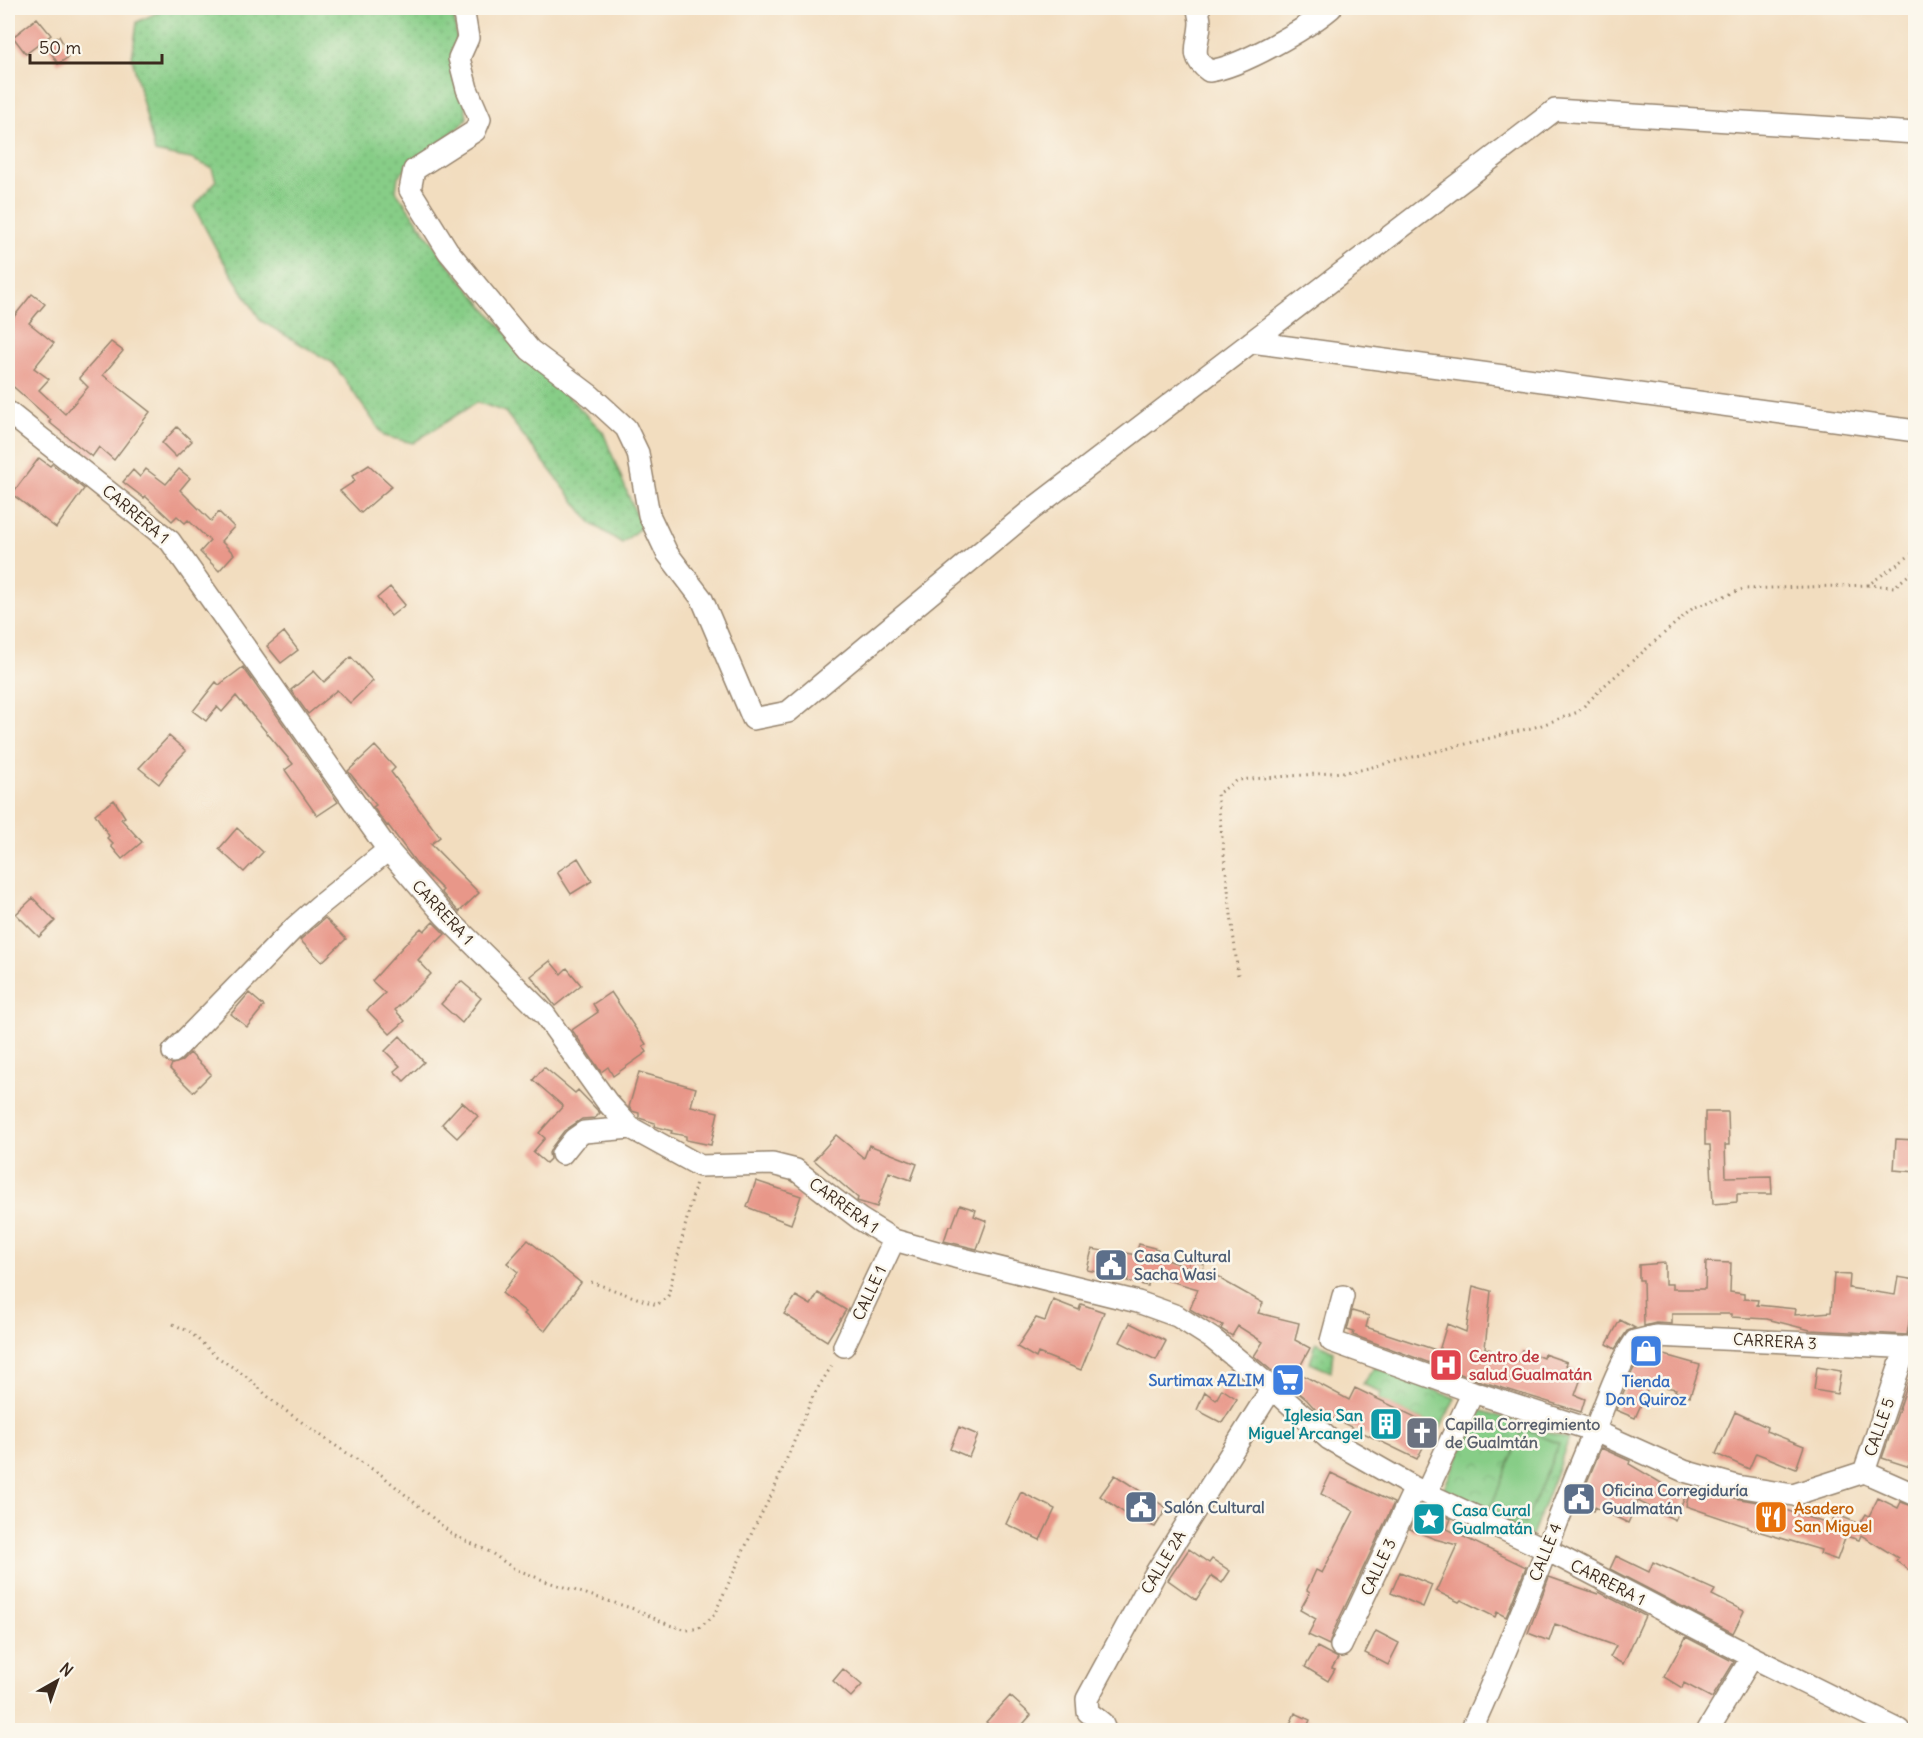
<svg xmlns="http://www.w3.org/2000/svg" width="1923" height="1738" font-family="Delius,sans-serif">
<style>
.grass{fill:url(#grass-dots);stroke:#617c52;stroke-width:1.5}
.park{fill:url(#park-crowns);stroke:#617c52;stroke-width:1.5}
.garden{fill:#87cd87;stroke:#617c52;stroke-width:1.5}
.building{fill:#e89789}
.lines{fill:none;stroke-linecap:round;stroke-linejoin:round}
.minor-casing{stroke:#96846e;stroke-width:24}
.path{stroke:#96846e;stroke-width:3;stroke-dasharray:1.5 4.5;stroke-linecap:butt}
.minor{stroke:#fff;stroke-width:21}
.labels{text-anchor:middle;stroke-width:5;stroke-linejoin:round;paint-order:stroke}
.street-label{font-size:16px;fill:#3b2a1e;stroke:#fbf7ec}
.service-label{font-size:16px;font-weight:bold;fill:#4e5e75;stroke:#fbf7ec;text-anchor:start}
.health-label{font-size:16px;font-weight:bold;fill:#be3a42;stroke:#fbf7ec;text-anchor:start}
.shop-label{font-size:16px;font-weight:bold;fill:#366cbe;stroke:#fbf7ec;text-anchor:end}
.culture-label{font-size:16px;font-weight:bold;fill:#0d838f;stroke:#fbf7ec;text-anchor:end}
.worship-label{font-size:16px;font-weight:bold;fill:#5b616d;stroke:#fbf7ec;text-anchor:start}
.food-label{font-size:16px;font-weight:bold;fill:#c56008;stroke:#fbf7ec;text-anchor:start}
</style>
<defs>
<pattern id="grass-dots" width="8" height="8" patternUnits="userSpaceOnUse" patternTransform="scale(1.5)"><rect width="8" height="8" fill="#87cd87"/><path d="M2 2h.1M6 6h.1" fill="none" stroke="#75b074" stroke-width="1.8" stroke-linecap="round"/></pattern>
<pattern id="park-crowns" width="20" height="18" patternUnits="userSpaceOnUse" patternTransform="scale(1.5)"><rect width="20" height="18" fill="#87cd87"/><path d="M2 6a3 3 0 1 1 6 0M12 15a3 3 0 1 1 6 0" fill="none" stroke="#75b074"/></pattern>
</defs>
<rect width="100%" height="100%" fill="#fbf7ec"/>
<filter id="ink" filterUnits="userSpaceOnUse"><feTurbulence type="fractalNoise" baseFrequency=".0167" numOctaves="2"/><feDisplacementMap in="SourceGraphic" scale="12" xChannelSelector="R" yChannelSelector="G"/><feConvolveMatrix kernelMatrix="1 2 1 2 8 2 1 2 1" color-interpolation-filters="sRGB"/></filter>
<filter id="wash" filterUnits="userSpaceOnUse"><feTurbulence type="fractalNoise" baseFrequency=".008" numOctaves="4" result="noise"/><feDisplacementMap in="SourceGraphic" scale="24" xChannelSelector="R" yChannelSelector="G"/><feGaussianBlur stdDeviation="1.35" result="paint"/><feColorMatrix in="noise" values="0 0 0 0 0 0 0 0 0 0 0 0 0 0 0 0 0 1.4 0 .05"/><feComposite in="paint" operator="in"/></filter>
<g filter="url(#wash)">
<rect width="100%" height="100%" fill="#f2ddbf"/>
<path class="grass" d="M167,8H453L467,118L463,124L398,176L396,191L445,260L506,333L603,432L641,527L622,543L592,524L505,412L477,402L413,443L384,436L333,363L261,321L219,254L194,207L216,181L212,168L191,159L155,152L132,58L137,22Z
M1316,1342L1333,1351L1331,1372L1310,1363Z"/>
<path class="park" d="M1375,1367L1455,1398L1440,1429L1379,1400L1381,1392L1362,1384Z
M1480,1410L1569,1439L1532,1536L1442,1492Z"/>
<path class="garden" d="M1523,1429L1559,1444L1525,1524L1490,1509Z"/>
<g id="blocks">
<path class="building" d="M37,18L51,35L26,54L13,37Z
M59,36L70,56L58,64L46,44Z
M32,294L45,304L29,323L54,343L34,368L49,379L39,390L65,414L88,387L79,378L111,342L123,351L103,375L150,412L114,460L99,447L92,457L49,422L51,420L8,382V324Z
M177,427L192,441L176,457L162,443Z
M39,458L50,466L52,464L84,489L56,528L12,494Z
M369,465L392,486L361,513L340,491L355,481L352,476Z
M146,469L166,484L179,469L190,478L180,490L211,521L219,512L234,527L221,541L234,554L219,571L200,552L210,541L188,520L185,523L177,516L172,521L145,496L144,498L123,482L133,470L140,477Z
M390,587L405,605L391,616L377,598Z
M284,632L298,650L281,663L267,646Z
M351,657L373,681L350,703L337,690L308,714L291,690L314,671L324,682Z
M243,667L338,802L317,816L285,770L293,764L236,696L222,712L217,707L206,721L193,711L216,682L219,685Z
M169,736L186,751L166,772L167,773L159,784L139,768Z
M375,746L395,768L391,772L440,837L431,844L479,893L459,912L441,892L443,890L417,864L388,825L387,826L373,807L376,805L348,771Z
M114,800L125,817L121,819L142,842L122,859L111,846L113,844L107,838L109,836L95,814Z
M237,828L263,852L244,872L219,849Z
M578,858L592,881L571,894L557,872Z
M33,898L55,921L39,937L16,914Z
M325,918L346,939L322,962L300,940Z
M433,922L445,934L437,942L436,940L418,960L431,974L395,1010L405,1021L390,1034L367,1010L385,993L372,981L409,940L421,928L424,931Z
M550,961L561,974L567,968L581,985L555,1006L531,976Z
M461,981L481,998L462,1023L441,1004Z
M611,992L646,1044L643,1046L647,1052L613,1076L608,1067L601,1072L572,1030L598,1012L593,1004Z
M249,993L264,1006L247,1027L231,1014Z
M400,1036L424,1062L404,1081L394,1071L400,1066L385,1051Z
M190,1053L211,1074L193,1092L170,1069L172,1064L182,1061Z
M544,1067L575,1093L578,1090L600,1113L595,1118L582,1119L564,1131L552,1147L549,1153L550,1159L546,1163L533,1152L545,1138L539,1133L563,1106L533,1080Z
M639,1072L696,1088L691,1106L718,1112L711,1145L686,1140V1136L671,1133L672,1131L654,1126L655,1123L639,1118V1113L632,1111L629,1107Z
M462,1102L478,1116L457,1138L442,1124Z
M1705,1112H1728L1729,1145H1725L1726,1177L1771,1176L1772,1194H1737V1202L1713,1204L1710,1145H1705Z
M836,1135L864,1158L869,1145L917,1164L911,1180L889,1172L877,1207L857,1201L858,1198L814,1160Z
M1896,1139L1916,1140V1172L1894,1170Z
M756,1181L801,1196L791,1224L747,1207Z
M960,1205L976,1210L974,1216L987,1221L977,1249L944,1241L949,1226H952Z
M528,1240L581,1283L545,1331L524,1314L526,1312L502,1293L518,1272L507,1263Z
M1139,1244L1158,1249L1156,1257L1188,1267L1190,1260L1204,1264L1203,1270L1222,1278V1280L1263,1303L1258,1313L1299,1323L1295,1340L1310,1348L1297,1372L1349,1400L1355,1388L1434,1426L1417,1459L1316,1410L1307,1400L1254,1356L1263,1342L1238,1326L1232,1336L1221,1329L1223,1325L1200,1315L1190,1309L1198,1289L1153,1276L1152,1280L1149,1279L1148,1286L1127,1281L1128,1278L1087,1270L1092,1249L1121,1254L1122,1252L1136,1255Z
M1706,1262L1731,1263L1730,1292L1744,1294V1299L1758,1300L1757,1305L1796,1309L1795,1315L1831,1312L1834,1274L1850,1275L1849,1288L1895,1295L1898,1277L1916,1280L1907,1335L1810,1330L1767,1319L1731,1317V1314H1672V1324L1656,1323L1644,1326L1643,1280H1639V1265L1665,1263V1284H1672V1289H1705Z
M1473,1286L1491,1291L1485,1348L1491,1350L1490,1352L1518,1361L1522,1350L1543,1358L1544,1354L1567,1362L1566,1365L1583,1373L1575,1395L1585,1399L1581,1412L1477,1380L1353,1335L1354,1332L1347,1330L1352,1311L1369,1316L1366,1327L1439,1351L1447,1324L1466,1332Z
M818,1293L846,1310L827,1341L784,1314L796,1296L811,1305Z
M1053,1300L1079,1310L1081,1304L1104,1312L1081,1370L1038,1353L1036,1358L1017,1347L1036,1318L1045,1321Z
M1620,1320L1635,1328L1627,1331L1615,1349L1607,1344Z
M1130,1323L1166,1341L1156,1360L1120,1342Z
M1657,1349H1664L1661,1354L1700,1365L1690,1396L1675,1391L1676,1389L1650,1384L1635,1418L1616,1410L1632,1372L1643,1352Z
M1916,1361V1469L1882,1458Z
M1817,1367L1841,1371L1837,1394L1814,1390Z
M1222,1389L1237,1399L1222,1423L1197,1410L1205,1392L1216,1400Z
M1735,1412L1767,1427L1766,1431L1804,1446L1796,1469L1756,1453L1749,1469L1716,1454Z
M959,1427L978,1435L969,1457L950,1449Z
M1601,1448L1630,1461L1629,1464L1685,1497L1675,1520L1638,1501L1628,1523L1595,1507L1593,1511L1578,1504Z
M1331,1473L1394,1503L1333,1632L1329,1645L1308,1635L1316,1619L1300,1610L1310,1592L1307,1590L1316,1570L1322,1573L1354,1511L1321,1494Z
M1115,1475L1167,1508L1155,1527L1132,1518L1100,1496Z
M1691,1486L1734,1498L1764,1503L1831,1525L1835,1514L1860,1524L1866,1514L1869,1516L1878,1498L1898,1508L1901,1502L1915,1507L1916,1575L1896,1561L1898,1558L1861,1535L1859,1540L1846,1536L1837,1560L1820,1554L1821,1550L1747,1528L1748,1527L1686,1506Z
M1021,1492L1055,1509L1040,1540L1006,1524Z
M1421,1505L1451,1519L1447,1529L1526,1567L1506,1617L1497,1612L1495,1617L1461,1600L1459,1602L1436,1591L1457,1545L1435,1539L1410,1529Z
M1189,1549L1209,1563L1212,1559L1230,1571L1222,1583L1212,1576L1196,1600L1168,1580Z
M1616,1556L1649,1572L1653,1562L1715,1590L1712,1595L1744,1611L1733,1633L1610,1569Z
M1400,1572L1432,1585L1423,1607L1391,1593Z
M1549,1577L1598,1594L1599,1592L1645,1616L1623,1664L1610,1657L1616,1646L1555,1624L1549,1641L1528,1633Z
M1376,1631L1399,1643L1388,1665L1365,1653Z
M1686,1637L1734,1662L1712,1698L1684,1683L1682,1688L1664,1677Z
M1317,1647L1338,1658L1332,1668L1335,1669L1328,1681L1305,1667Z
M843,1669L862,1685L851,1697L833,1681Z
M1010,1696L1031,1715L1017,1731H996L986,1722Z
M1295,1713L1310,1720L1305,1731H1287Z"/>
</g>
</g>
<g filter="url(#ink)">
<use href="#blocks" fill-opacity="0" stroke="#96846e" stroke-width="1.5"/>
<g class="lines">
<g class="minor-casing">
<path id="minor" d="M463,8L468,38L459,58L467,89L480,119L475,131L414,170L410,190L448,251L530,350L591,396L626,428L638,453L649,515L667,553L702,599L753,719L788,712L1030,511L1555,110L1916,133
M1198,8C1198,12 1200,18 1200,22C1200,44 1187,55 1209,71C1241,67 1306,29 1331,8
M1251,342L1916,431
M8,412L170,541L388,850L444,915L545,1015L607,1102L631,1128L700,1166L772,1164L796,1170L860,1219L894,1240L955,1257L1138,1302L1177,1316L1213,1339L1272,1388L1329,1439L1415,1488L1545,1549L1752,1657L1899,1730
M173,1052L295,927L320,905L388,850
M562,1154L574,1139L584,1132L631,1128
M1343,1296L1331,1341L1473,1392L1595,1431L1684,1471L1737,1486L1793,1495L1864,1472L1916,1495
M844,1346L894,1240
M1864,1472L1906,1347
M1426,1493L1473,1392
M1341,1646L1415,1488
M1105,1730L1102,1723L1088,1712L1087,1699L1155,1574L1272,1388
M1471,1730C1514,1638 1548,1542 1587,1449C1603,1412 1613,1374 1635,1341L1656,1336L1916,1348
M1708,1730L1752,1657"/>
</g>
<path class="path" d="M1868,585L1894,587L1916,569
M1238,975L1217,794L1238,780L1356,771L1539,726L1578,712L1605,685L1693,608L1743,589L1868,585L1916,551
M591,1282L657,1305L668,1296L696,1182
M173,1324L190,1332L216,1356L247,1377L276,1404L333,1444L383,1476L453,1535L490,1552L513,1568L548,1582L634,1609L669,1625L687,1630L699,1628L714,1615L755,1526L772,1494L813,1396L834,1362"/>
<use href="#minor" class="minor"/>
</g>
</g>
<defs>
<g id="civic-square" transform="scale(1.725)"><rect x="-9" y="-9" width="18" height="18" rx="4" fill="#5c6f8a" stroke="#fbf7ec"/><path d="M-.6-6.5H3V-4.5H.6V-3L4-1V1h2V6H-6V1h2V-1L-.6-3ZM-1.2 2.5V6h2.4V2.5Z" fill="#fff"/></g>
<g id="shop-square" transform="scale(1.725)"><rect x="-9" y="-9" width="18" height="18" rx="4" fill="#3f7fe0" stroke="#fbf7ec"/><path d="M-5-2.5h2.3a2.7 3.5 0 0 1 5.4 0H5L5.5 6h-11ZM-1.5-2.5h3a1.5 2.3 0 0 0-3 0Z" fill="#fff"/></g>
<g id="hospital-square" transform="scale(1.725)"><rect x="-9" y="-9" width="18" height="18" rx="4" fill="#e0444e" stroke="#fbf7ec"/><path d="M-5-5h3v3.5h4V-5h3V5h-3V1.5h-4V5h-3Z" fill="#fff"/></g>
<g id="supermarket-square" transform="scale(1.725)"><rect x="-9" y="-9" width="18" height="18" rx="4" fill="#3f7fe0" stroke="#fbf7ec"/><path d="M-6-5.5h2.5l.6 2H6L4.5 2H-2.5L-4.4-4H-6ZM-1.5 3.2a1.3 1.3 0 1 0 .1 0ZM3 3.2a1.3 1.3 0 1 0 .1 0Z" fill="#fff"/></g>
<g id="building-square" transform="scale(1.725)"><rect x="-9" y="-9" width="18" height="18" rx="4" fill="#0f9aa8" stroke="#fbf7ec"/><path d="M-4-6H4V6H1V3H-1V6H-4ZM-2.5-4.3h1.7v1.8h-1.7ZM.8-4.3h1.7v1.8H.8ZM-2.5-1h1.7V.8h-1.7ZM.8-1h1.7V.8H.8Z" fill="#fff"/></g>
<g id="church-square" transform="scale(1.725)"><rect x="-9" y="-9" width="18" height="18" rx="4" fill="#6b7280" stroke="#fbf7ec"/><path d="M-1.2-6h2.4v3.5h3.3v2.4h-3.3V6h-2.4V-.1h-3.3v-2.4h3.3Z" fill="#fff"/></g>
<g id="restaurant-square" transform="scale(1.725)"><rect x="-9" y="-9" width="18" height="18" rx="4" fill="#e8710a" stroke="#fbf7ec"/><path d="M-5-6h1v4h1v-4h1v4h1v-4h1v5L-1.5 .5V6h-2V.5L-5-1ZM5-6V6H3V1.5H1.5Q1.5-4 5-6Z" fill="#fff"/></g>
<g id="sight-square" transform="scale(1.725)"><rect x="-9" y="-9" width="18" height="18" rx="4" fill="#0f9aa8" stroke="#fbf7ec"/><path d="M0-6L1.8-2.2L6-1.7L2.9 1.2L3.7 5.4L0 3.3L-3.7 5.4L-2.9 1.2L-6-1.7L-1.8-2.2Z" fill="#fff"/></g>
</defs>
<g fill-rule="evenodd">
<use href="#civic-square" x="1111" y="1265"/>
<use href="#shop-square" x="1646" y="1351"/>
<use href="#hospital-square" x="1446" y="1365"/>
<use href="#supermarket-square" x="1288" y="1380"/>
<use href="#building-square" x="1386" y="1424"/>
<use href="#church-square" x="1422" y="1433"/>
<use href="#civic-square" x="1579" y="1499"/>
<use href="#civic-square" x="1141" y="1507"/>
<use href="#restaurant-square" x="1771" y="1517"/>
<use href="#sight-square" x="1429" y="1519"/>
</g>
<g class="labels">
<g class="street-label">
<text transform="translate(136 514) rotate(40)" y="6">CARRERA 1</text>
<text transform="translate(443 912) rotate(47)" y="6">CARRERA 1</text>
<text transform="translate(844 1205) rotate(36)" y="6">CARRERA 1</text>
<text transform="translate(869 1293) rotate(-65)" y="6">CALLE 1</text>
<text transform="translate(1775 1341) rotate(3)" y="6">CARRERA 3</text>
<text transform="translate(1879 1427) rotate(-71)" y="6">CALLE 5</text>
<text transform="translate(1545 1552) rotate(-68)" y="6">CALLE 4</text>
<text transform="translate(1163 1562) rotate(-59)" y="6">CALLE 2A</text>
<text transform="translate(1378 1567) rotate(-65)" y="6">CALLE 3</text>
<text transform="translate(1608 1582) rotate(27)" y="6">CARRERA 1</text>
</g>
<g class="service-label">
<text x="1134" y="1262">Casa Cultural<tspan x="1134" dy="18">Sacha Wasi</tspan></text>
<text x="1602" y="1496">Oficina Corregiduría<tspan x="1602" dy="18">Gualmatán</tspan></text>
<text x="1164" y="1513">Salón Cultural</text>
</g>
<g class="health-label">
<text x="1469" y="1362">Centro de<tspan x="1469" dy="18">salud Gualmatán</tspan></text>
</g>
<g class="shop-label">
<text x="1265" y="1386">Surtimax AZLIM</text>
<text x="1646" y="1387" text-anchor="middle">Tienda<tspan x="1646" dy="18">Don Quiroz</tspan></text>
</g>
<g class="culture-label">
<text x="1363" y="1421">Iglesia San<tspan x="1363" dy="18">Miguel Arcangel</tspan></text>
<text x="1452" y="1516" text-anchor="start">Casa Cural<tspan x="1452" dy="18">Gualmatán</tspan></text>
</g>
<g class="worship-label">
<text x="1445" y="1430">Capilla Corregimiento<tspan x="1445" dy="18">de Gualmtán</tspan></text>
</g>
<g class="food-label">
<text x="1794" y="1514">Asadero<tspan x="1794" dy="18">San Miguel</tspan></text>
</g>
</g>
<rect width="1923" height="1738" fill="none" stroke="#fbf7ec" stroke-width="30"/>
<g transform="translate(57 1681) rotate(40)" stroke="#fbf7ec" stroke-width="4.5" paint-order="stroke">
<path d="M0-4.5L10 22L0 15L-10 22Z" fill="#3b2a1e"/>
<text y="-9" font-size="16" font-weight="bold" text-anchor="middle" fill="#3b2a1e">N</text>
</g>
<path d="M30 54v9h132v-9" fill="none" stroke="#3b2a1e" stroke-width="3"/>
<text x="39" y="54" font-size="18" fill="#3b2a1e" stroke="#fbf7ec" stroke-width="4.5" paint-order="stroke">50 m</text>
</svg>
